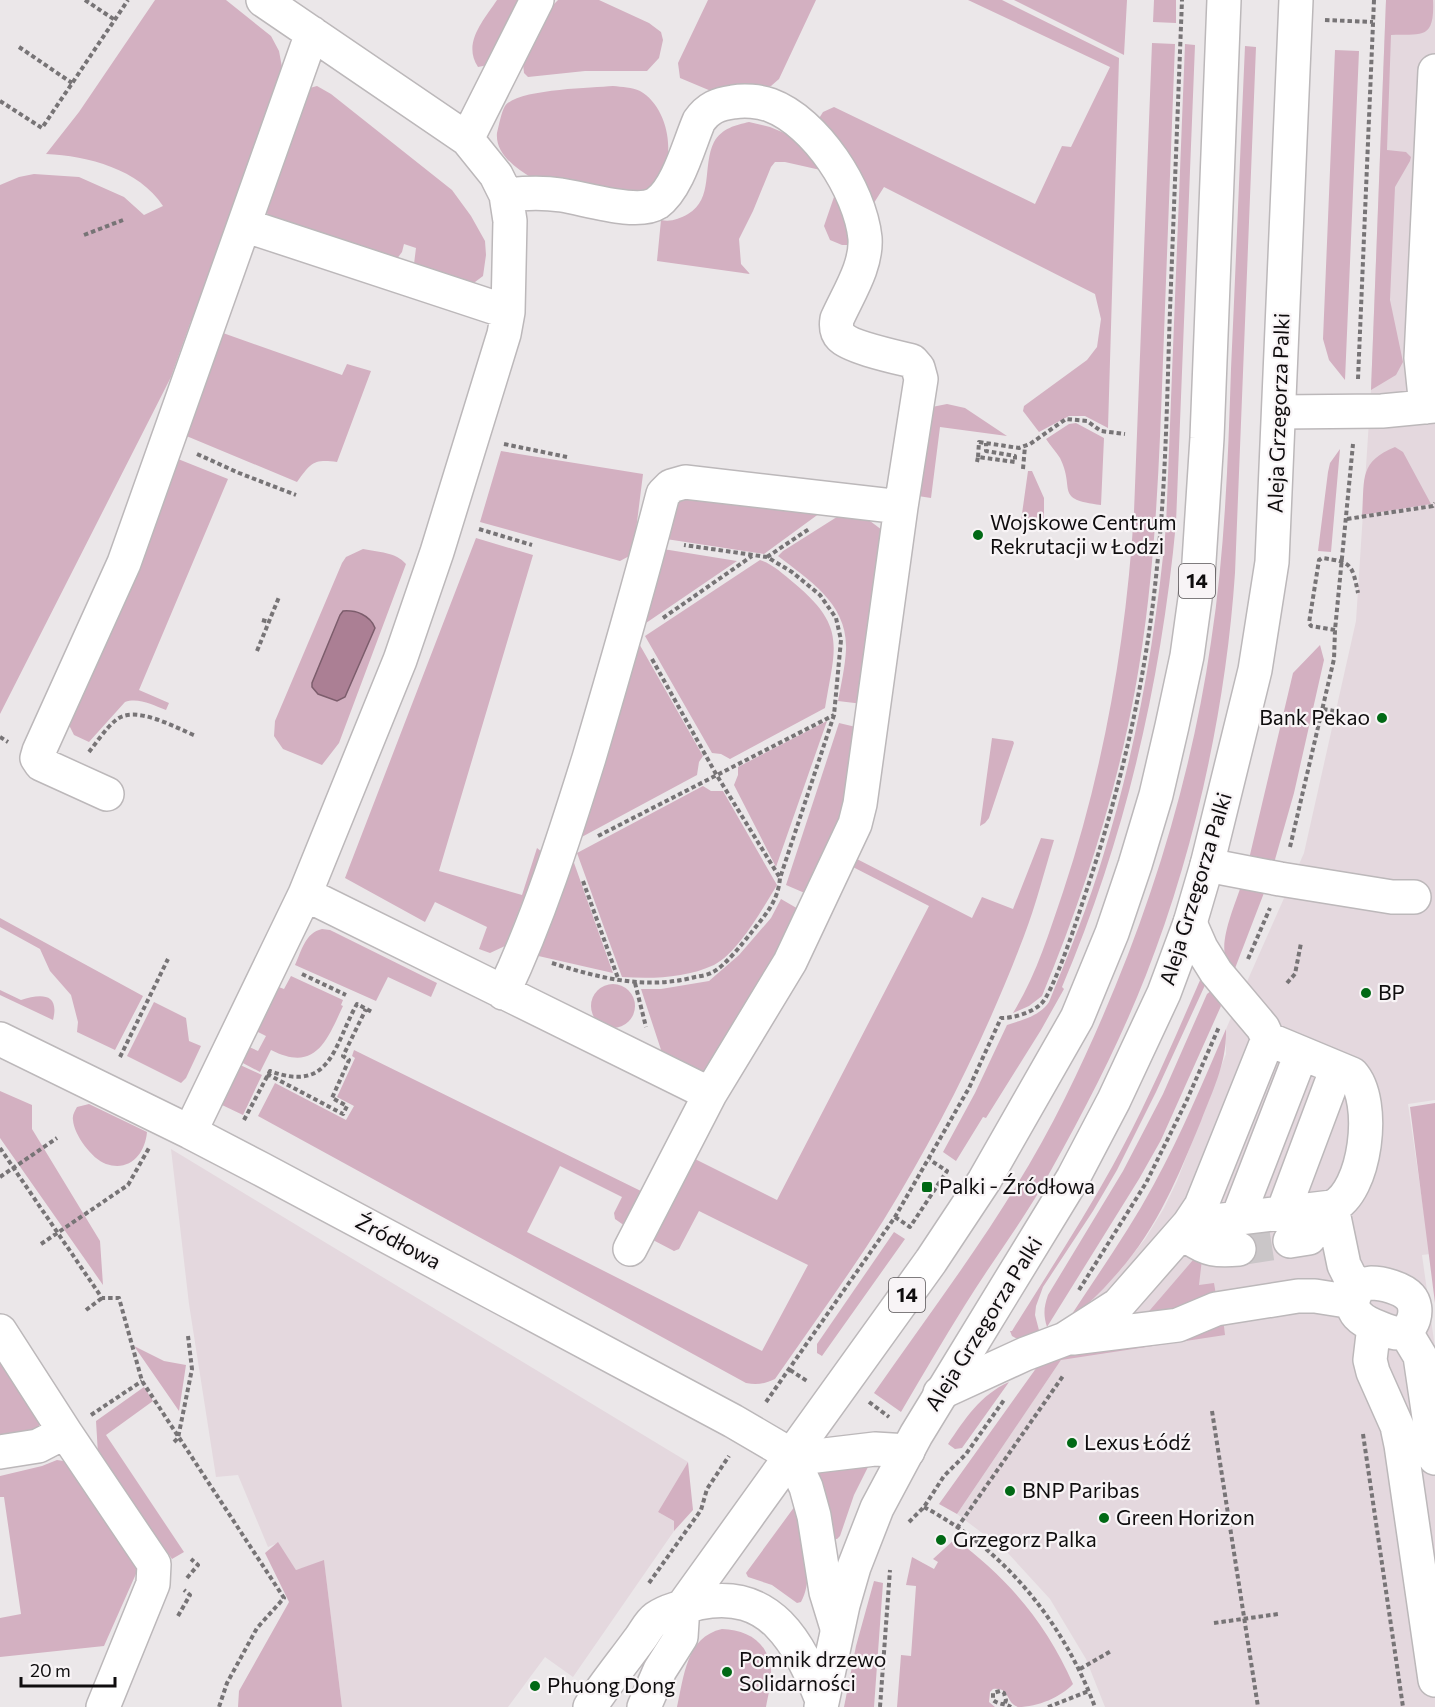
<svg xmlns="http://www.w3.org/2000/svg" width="1435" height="1707" font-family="Commissioner,sans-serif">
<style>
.built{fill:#e4d8de}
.green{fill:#d3b0c1}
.water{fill:#ab7f94;stroke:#7c5d6c;stroke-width:1.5}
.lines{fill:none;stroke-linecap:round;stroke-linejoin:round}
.minor-tunnel{stroke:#cac6c8;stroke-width:33;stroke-dasharray:33 16;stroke-linecap:butt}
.minor-casing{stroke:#bcb8ba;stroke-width:36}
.major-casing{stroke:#bcb8ba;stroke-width:36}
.path{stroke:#777476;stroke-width:4;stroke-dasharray:4.5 3;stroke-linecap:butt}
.minor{stroke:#fff;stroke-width:33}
.major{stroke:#fff;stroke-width:33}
.poi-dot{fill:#016915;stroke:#f8f4f6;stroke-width:2}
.labels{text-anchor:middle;stroke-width:4.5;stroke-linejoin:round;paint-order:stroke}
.shield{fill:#f8f4f6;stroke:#555254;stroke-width:1.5}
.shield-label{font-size:20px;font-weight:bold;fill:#0f0d0e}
.street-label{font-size:21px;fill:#0f0d0e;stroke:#f8f4f6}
.poi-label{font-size:21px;fill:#0f0d0e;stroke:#f8f4f6;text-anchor:start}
</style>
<rect width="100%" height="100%" fill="#ebe7e9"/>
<path class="built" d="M1386,0H1435V1100L1408,1104L1430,1254L1422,1255L1435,1348V1707H1105L1086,1659L1050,1599L1006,1551L957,1514L1063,1357L1085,1308L1122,1268L1145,1239L1164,1208L1177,1181L1226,1054V1029L1304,853L1356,621L1371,390Z
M171,1149L688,1462L658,1512L674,1521V1531L573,1677L545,1657L508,1707H342L324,1561L296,1570L278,1543L268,1547L238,1475L216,1477L189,1304Z"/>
<path class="green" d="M155,0H226L271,36L279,51L282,67L281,86L200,326L191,321L171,377L0,714V185L19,177L34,174L79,177L124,197L144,215L163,206C139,169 88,156 46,154L79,112Z
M497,0H523L488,65L478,67C462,43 484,20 497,0Z
M558,0H599L649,23L661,32L663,40L659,58L647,71H585L528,77L524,73L523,64L552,6Z
M708,0H816L779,79L771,86L711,91L680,78L678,63Z
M968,0H1002L1119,58L1108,428L1085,416H1069L1039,432L1023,411L1024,406L1087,360L1097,347L1101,319L1095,294L884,187L872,206L818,120L823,112L834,107L1035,204L1062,146L1071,147L1110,67Z
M1014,0H1127L1124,55Z
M1154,0H1176V23L1153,22Z
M1386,0H1433C1435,42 1420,33 1391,35L1387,150L1406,152L1411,157L1410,161L1395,187L1390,300L1403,362L1396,375L1371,390Z
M1152,43L1175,44C1171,149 1167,255 1163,360C1159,470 1155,581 1135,690C1116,795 1083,897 1042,996L1029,1006L1013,1013C1036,976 1049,933 1063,892C1104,768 1126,642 1134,512Z
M1185,44L1195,45L1176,523C1161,683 1125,839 1062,987L1064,989L1041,1030L986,1118L983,1117L956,1161L943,1152L975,1093L1007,1025C1022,1020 1040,1016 1049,1002C1069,953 1089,904 1104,853C1137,746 1156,636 1166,526Z
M1245,46L1256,47L1235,573C1226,707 1195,850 1146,975C1117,1049 1079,1121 1040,1190C1017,1229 989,1266 965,1305C943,1340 922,1376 901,1412L874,1393C941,1297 1013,1204 1065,1098C1136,954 1188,801 1211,642C1225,551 1228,461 1231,369C1236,262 1240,154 1245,46Z
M1335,50L1359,51L1345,380L1329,360L1323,339Z
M317,86L331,94L452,190L471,216L485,241L486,255L483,276L471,285L414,264L416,248L404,244L402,252L396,260L271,219L264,209L306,89Z
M613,86C622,87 632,87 640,91C667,106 678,155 658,180C654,186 645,190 638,193L532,178C517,169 495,154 497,133C499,125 501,113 505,106C517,89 591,88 613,86Z
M749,122L770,127L806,142L819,153L852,231L848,245H842L830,240L824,226L835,194L825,171L785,162H775L771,167L753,211L739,239L741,264L750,274L657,261L661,220C671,222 679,219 688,214C714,199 702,166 714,142C722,128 736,125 749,122Z
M223,333L342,375L347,364L371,371L337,462C313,459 311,463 297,482L184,435Z
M947,404L965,408L1007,436L940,427L931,498L918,496L932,407Z
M1076,423L1104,438L1101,505C1053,499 1076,490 1060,458C1056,452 1050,445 1046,439L1069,424Z
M1395,447L1403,452L1431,504L1362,515C1365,480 1358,462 1395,447Z
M1340,449L1331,552L1318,551L1328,472L1330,463Z
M501,451L643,474L633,554L620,561L480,522Z
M173,457L228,479L139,690L169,703L166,710C153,705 138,697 125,702L89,742L74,735L68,723Z
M1028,471H1032L1044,498V527L1040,530L1020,528Z
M694,496L820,513L764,554L666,539L668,528L679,500Z
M840,515L866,518L882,530L863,704L838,701C841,685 845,667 846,650C848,604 810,581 778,556L783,551Z
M476,538L533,555L439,871L522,895L537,848L542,852L505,946L490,953L479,949L487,927L435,902L425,922L345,878Z
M363,549C378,552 396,552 406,564L339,743L322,765L283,749L274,736L275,721L342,563L346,557Z
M663,549L737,561L646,623Z
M760,560C773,564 783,574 794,583C847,627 835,647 825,708L730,759L721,754L712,753L645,636Z
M637,640L703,756L699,762L697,775L578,839Z
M1320,645L1324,660L1294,793L1272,870L1249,859L1293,673Z
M827,721L776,867L734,785L738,775V767Z
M839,723L860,728L839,826L807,894L786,885Z
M992,738L1013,741L1014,743L989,818L985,823L980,826Z
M703,786L711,791H723L777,885C763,908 738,953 714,965C686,978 653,979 622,977L577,853Z
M1041,838L1054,840C1044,872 1036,905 1024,936C987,1034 938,1132 883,1221C849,1275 811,1327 775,1379C764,1384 757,1385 746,1383L258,1116L275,1083L346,1120L354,1106L337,1097L355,1058L352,1056L354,1050L647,1194L625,1226L615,1219L614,1213L622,1197L560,1166L527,1232L762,1351L808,1265L699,1211L679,1249L674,1251L653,1240L689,1156L777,1200L929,906L849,865L853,857L972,918L982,897L1013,909Z
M573,860L613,973L534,955Z
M1267,885L1234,971C1232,967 1228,963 1226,959C1219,940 1235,905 1241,886Z
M781,899L800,910L709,1072L693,1077L665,1062L641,989H661L709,981L739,955L771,918Z
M0,918L143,996L115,1050L77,1032L78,1022L71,995L50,971L40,949L0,927Z
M322,929L330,930L437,983L431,997L388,977L376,1001L295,965C302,950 305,933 322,929Z
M291,976L343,1000L341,1005L343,1006C327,1040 316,1073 271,1050L260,1072L239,1061L247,1046L258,1051L266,1036L256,1031L276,986L284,989Z
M1201,978L1206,983L1156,1092L1117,1170L1093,1211L1043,1287L1036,1306L1035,1315L1040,1334C1029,1339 1022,1343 1012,1336L1010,1331H1012C1046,1276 1081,1223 1112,1167C1146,1106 1173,1042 1201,978Z
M591 1006a22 22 0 1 1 44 0a22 22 0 1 1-44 0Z
M0,990L21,1000C40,994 60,992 53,1020L0,995Z
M1212,990L1221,1006L1161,1140L1139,1179L1047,1327C1043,1314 1044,1307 1048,1295L1123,1171L1163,1094L1207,994Z
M154,1002L186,1018L189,1041L201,1046L186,1078L181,1083L127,1056Z
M1226,1029C1227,1062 1213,1090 1201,1121C1177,1179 1157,1230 1114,1277C1100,1293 1087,1306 1070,1317C1098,1274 1128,1232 1153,1186C1181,1135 1203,1082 1226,1029Z
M238,1064L262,1075L243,1115L222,1105L223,1098Z
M0,1091L32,1105V1129L100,1241L103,1285L0,1138Z
M1435,1103V1303L1410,1107Z
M89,1104L147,1132C145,1154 130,1172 106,1164C92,1159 74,1135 73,1120C72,1115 75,1111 77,1107Z
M894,1232L905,1239L822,1356L817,1353V1344Z
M1202,1259L1199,1285L1214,1283L1216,1295L1185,1313L1144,1317L1193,1260Z
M1223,1318L1225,1335L1061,1360L957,1514L939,1504L1037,1367L1088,1345Z
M134,1346L164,1361L186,1365L179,1411Z
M0,1350L39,1406V1427L36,1434L0,1446Z
M1009,1382L962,1448L955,1449L948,1444C965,1419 980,1395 1009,1382Z
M144,1387L153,1401L106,1435L184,1552L172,1559L98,1454L96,1421Z
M57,1460L70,1462L139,1567L104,1646L0,1657V1618L21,1614L4,1497H0V1476L42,1466Z
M688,1462L693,1510L674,1531V1521L658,1512Z
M869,1465L854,1495L840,1536L837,1539H834L817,1474L821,1470Z
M795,1506H797C802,1535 816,1574 801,1602L797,1603L772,1585L748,1577L746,1573Z
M955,1539C1007,1577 1047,1624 1073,1684C1061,1697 1038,1707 1018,1707C1005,1703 1011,1687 993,1689L990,1692L989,1702L995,1707H897L901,1655L911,1656L916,1586L906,1585L912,1557L934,1569L938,1562L933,1559Z
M278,1542L296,1570L324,1560L342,1707H238L239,1691L289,1602L265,1553Z
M874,1581L883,1583L874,1707H844L856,1646Z
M722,1629C747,1630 768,1641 771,1670C772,1682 768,1695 766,1707H677C684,1677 686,1637 722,1629Z"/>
<path class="water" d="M343,611C356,610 370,615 375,628L345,697L337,701L318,694L312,687V683L340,615Z"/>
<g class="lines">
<path class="minor-tunnel" d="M1239,1249L1290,1241"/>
<g class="minor-casing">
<path id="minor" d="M467,139L537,0
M506,195C524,193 542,192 561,195C584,198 637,216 657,203C678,188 689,144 699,121C708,108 718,104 733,102C744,100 759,101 770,105C816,122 860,190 865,238C867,266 848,294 837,319C836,325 836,332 841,337C850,347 896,357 912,361L918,368L921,379L901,507L860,804L855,824L790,962L710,1094
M244,225L508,312
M1426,407L1421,358L1435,71
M1279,412L1382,411L1435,406
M107,794L41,764L37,758L39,751L124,563L312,33
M1207,865L1280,879L1392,897H1414
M305,894L710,1094L630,1249
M503,993C539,917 564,838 589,758C615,670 640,583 663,494L671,486L685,482L901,507
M0,1039L190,1132L261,1169L733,1421L791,1455L816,1456L875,1449L908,1451
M190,1132L305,894L400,660L437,552L504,334L508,312L510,221L506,195L496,175L467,139L263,0
M1332,1207L1344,1265L1350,1277L1360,1287
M1283,1212L1337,1068
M1238,1217L1301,1054
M1189,1224L1332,1207C1366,1192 1377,1101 1352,1074L1268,1039
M1189,1224L1190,1238C1207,1250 1217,1251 1239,1249
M1290,1241L1309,1238C1319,1226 1311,1216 1298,1211
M1371,1283C1382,1283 1402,1288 1410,1297C1420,1308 1414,1332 1398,1333C1392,1333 1385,1330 1380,1328C1363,1322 1346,1312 1356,1292C1359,1286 1364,1284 1371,1283Z
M1374,1326L1370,1360L1373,1372L1397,1426L1401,1445L1435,1680
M0,1331L65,1432L38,1446L0,1452
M1405,1331L1420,1356L1435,1458
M1073,1338L1178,1325L1216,1309L1298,1296H1315L1353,1302
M940,1393L1025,1354L1065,1339L1118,1305L1189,1224L1201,1206L1268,1039L1263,1028L1216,972L1201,948L1190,923
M65,1432L154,1564L153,1584L103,1707
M791,1455L806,1487L814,1516L826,1592L837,1628"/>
</g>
<g class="major-casing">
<path id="major" d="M683,1606L931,1261L984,1181L1077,1018L1112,933L1135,865L1156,795L1172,726L1187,656L1198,577L1207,438L1224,0
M590,1707C605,1684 623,1662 639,1640C644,1634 649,1623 656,1618C667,1610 686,1606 699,1603C771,1588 799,1643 822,1700
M644,1707L660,1670L681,1637L683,1606
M821,1707L843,1605L854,1567L877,1508L916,1435L1073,1178L1114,1100L1164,993L1190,923L1207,865L1255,670L1272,562L1296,0"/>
</g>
<path class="path" d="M85,0L115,20
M1325,20L1373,22
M19,47L72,83
M0,101L42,128L128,0
M84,235L123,220
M1358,379L1374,0
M504,444L567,457
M197,454L239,473L296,495
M978,457L979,442L1019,448L1030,444L1066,419L1087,421L1101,431L1125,434
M977,462L978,457L1015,462V456L986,451V443
M1023,469L1025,446
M1347,519L1433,506L1435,503
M479,529L532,545
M767,557L809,529
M663,618L752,556
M262,620L269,622
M1335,630L1311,626L1309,623L1319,560L1322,558C1351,562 1352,563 1358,593
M257,651L279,597
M652,659L716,774L780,878
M1323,709L1334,711
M0,737L8,742
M89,752C97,742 106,728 116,720C135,704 176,728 196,736
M598,836L834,715
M1290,847L1334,659L1335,630L1353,444
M583,881L619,981
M1248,959L1270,908
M552,963C599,978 646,990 695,977C701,976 708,975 713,972C726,965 741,945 751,933C765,915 778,902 780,878L834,715L841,640L836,618L820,595L792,572L767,557L684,545
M302,974L346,995
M635,983L646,1027
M1287,983L1295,974L1301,943
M120,1057L168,959
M267,1074L343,1114L347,1106L332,1098L349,1060L343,1056L366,1009
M244,1120L270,1071C332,1094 334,1044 357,1004L372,1012
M0,1148L102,1298H119L142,1381L284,1598L257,1628L227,1683L219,1707
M0,1177L57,1138
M895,1217L910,1227L947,1171L930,1160
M41,1244L128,1185L149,1148
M1079,1290L1146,1183L1186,1102L1219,1027
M86,1310L102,1298
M790,1370L807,1381
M766,1402L895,1217L969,1088L1001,1018C1014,1018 1031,1013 1041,1004C1053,993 1077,920 1083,901C1120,792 1146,681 1157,567C1166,482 1167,396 1170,310C1174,207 1178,103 1182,0
M869,1402L889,1417
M1212,1411L1258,1707
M91,1415L142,1381
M1363,1434L1403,1707
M174,1442L178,1438L192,1369L188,1336
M924,1507C1005,1550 1063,1622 1095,1707
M909,1522L924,1507L944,1476L966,1454L1004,1400
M957,1528L1063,1376
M187,1578L198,1565L191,1559
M649,1583L701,1510L707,1489L729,1456
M178,1616L190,1595L184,1590
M1214,1623L1278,1614
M1080,1669L1111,1651
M1005,1703L1006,1700L1004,1693L1000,1691L993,1693V1700C999,1705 1004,1703 1011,1707
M880,1707L890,1570
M1048,1707L1089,1691"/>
<use href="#minor" class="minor"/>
<use href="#major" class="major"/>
</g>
<g class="poi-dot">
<circle cx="978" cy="535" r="6"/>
<circle cx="1382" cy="718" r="6"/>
<circle cx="1366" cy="993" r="6"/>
<rect x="921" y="1181" width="12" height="12" rx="3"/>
<circle cx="1072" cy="1443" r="6"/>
<circle cx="1010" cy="1491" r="6"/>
<circle cx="1104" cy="1518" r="6"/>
<circle cx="941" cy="1540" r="6"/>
<circle cx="727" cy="1672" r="6"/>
<circle cx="535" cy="1686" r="6"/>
</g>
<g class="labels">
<g class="shield">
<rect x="1179" y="564" width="36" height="34" rx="4.5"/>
<rect x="889" y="1278" width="36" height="34" rx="4.5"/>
</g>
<g class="shield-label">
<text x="1197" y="588">14</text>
<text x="907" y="1302">14</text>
</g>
<g class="street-label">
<text transform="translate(1279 413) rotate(-88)" y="7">Aleja Grzegorza Palki</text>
<text transform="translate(1196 889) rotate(-73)" y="7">Aleja Grzegorza Palki</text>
<text transform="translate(398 1242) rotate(28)" y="7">Źródłowa</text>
<text transform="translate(984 1324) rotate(-58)" y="7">Aleja Grzegorza Palki</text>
</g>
<g class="poi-label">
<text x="990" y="530">Wojskowe Centrum<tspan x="990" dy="24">Rekrutacji w Łodzi</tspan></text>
<text x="1370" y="725" text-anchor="end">Bank Pekao</text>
<text x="1378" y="1000">BP</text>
<text x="939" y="1194">Palki - Źródłowa</text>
<text x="1084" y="1450">Lexus Łódź</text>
<text x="1022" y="1498">BNP Paribas</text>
<text x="1116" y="1525">Green Horizon</text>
<text x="953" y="1547">Grzegorz Palka</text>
<text x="739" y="1667">Pomnik drzewo<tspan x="739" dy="24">Solidarności</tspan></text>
<text x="547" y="1693">Phuong Dong</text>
</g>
</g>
<path d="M21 1677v9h94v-9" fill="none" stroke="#0f0d0e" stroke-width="3"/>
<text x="30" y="1677" font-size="18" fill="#0f0d0e" stroke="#f8f4f6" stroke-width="4.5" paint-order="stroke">20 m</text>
</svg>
